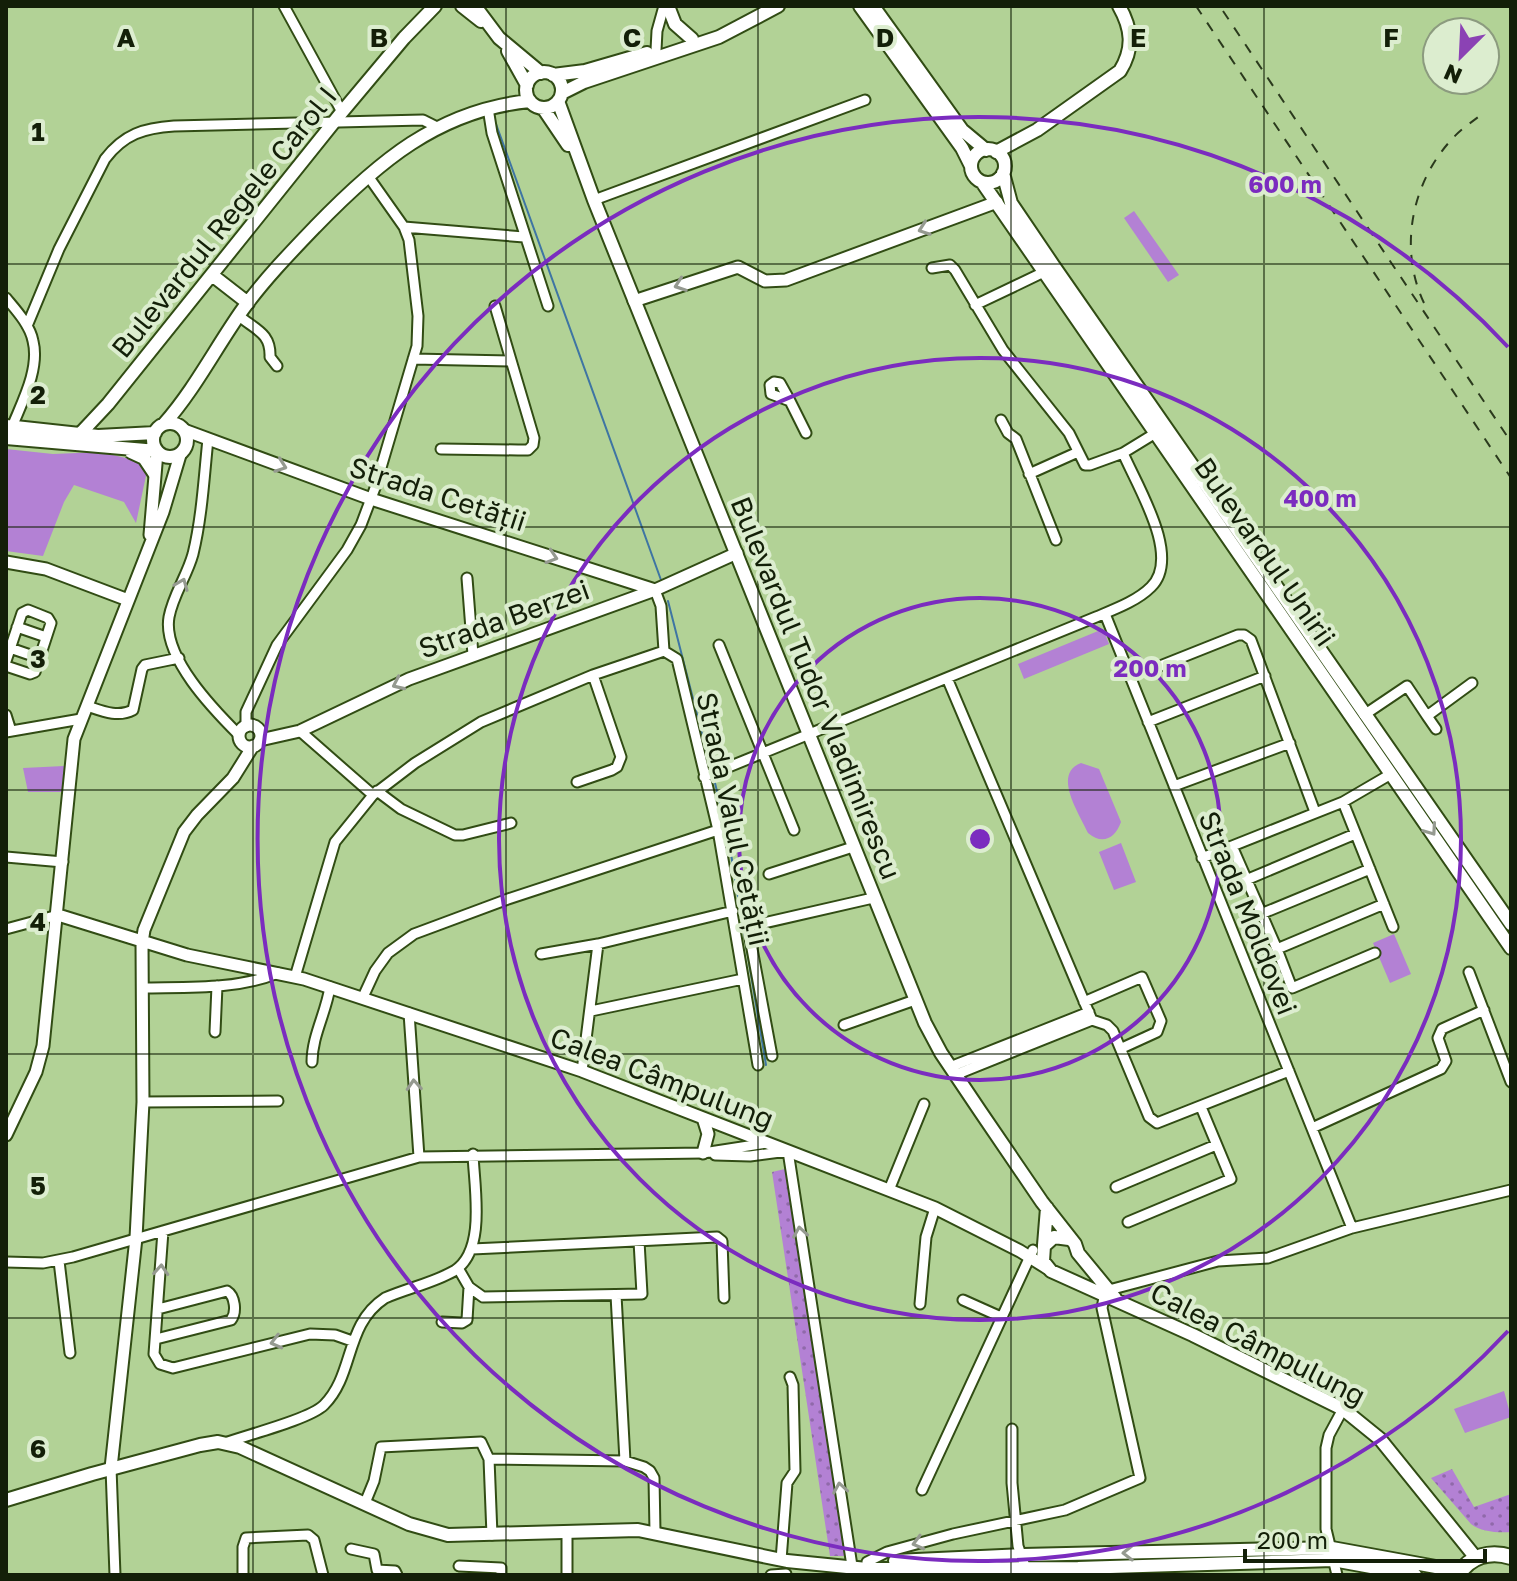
<svg xmlns="http://www.w3.org/2000/svg" width="1517" height="1581" font-family="'Golos Text',sans-serif">
<style>
.grass{fill:url(#grass-dots)}
.park{fill:#b381d4}
.lines{fill:none;stroke-linecap:round;stroke-linejoin:round}
.stream{stroke:#3e75a3;stroke-width:2}
.minor-casing{stroke:#314c14;stroke-width:13}
.tertiary-casing{stroke:#314c14;stroke-width:15}
.secondary-casing{stroke:#314c14;stroke-width:16}
.primary-casing{stroke:#314c14;stroke-width:18}
.minor{stroke:#fff;stroke-width:9}
.tertiary{stroke:#fff;stroke-width:11}
.secondary{stroke:#fff;stroke-width:12}
.primary{stroke:#fff;stroke-width:14}
.rail{stroke:#2b3a1d;stroke-width:2;stroke-dasharray:10 10;stroke-linecap:butt}
.oneway{stroke:#959a90}
.grid{fill:none;stroke:#131f08;stroke-width:2;stroke-opacity:0.55}
.ring{fill:none;stroke:#7b2cbf;stroke-width:4}
.labels{text-anchor:middle;stroke-width:8;stroke-linejoin:round;paint-order:stroke}
.street-label{font-size:28px;fill:#131f08;stroke:#dcedcf}
.grid-label{font-size:26px;text-anchor:middle;font-weight:bold;fill:#131f08;stroke:#dcedcf;stroke-width:8;stroke-linejoin:round;paint-order:stroke}
.centre{fill:#7b2cbf;stroke:#dcedcf;stroke-width:4}
.ring-label{font-size:24px;text-anchor:middle;font-weight:bold;fill:#7b2cbf;stroke:#dcedcf;stroke-width:8;stroke-linejoin:round;paint-order:stroke}
</style>
<defs>
<pattern id="grass-dots" width="8" height="8" patternUnits="userSpaceOnUse" patternTransform="scale(2)"><rect width="8" height="8" fill="#b381d4"/><path d="M2 2h.1M6 6h.1" fill="none" stroke="#9069aa" stroke-width="1.8" stroke-linecap="round"/></pattern>
</defs>
<rect width="100%" height="100%" fill="#b2d296"/>
<path class="grass" d="M785,1169L846,1556H830L772,1172Z
M1452,1469L1474,1507L1511,1494V1532C1498,1533 1481,1532 1471,1524L1431,1478Z"/>
<path class="park" d="M1134,211L1179,275L1168,282L1124,218Z
M6,449L53,454L101,452L142,462L147,471L136,523L124,502L74,485L64,502L43,556L6,551Z
M1103,629L1109,644L1024,679L1018,664Z
M1081,763L1099,769L1121,822C1115,839 1102,845 1088,833C1079,813 1052,774 1081,763Z
M64,766L62,792H28L23,768Z
M1121,843L1136,882L1114,890L1099,852Z
M1394,934L1411,974L1390,983L1373,943Z
M1504,1391L1511,1417L1465,1433L1454,1409Z"/>
<g class="lines">
<path class="stream" d="M496,124L661,580
M668,601L711,769
M714,779L728,836L766,1065"/>
<g class="minor-casing">
<path id="minor" d="M284,6L342,112
M656,50L657,31L664,6
M488,108L492,133L548,306
M594,200L865,100
M404,227L524,237
M932,268L950,265L955,270L1003,350L1069,433L1085,465H1090L1123,453L1154,434
M6,298C16,310 30,325 33,341C40,369 22,402 12,427
M975,305L1044,272
M239,316C256,330 271,333 270,357L277,366
M27,326L59,249L105,159C124,134 144,128 174,126L423,120L437,127
M413,359L511,361
M790,401L780,383L774,382L770,385L771,394L790,401L806,433
M1001,420L1008,433L1016,439L1056,540
M208,439C204,477 202,517 193,554C187,576 173,595 169,617C162,657 214,710 239,735
M441,449L518,450H528L533,445L534,438L495,306
M1029,474L1078,452
M467,578L473,655
M655,590L661,606L664,651
M1105,614L1352,1228
M17,627L46,637
M719,645L794,830
M10,648L39,658
M664,651L677,659L718,830L758,1065
M6,661L22,613L28,610L48,618L51,623L35,672L30,674L6,666
M1150,670L1238,635H1244L1251,640L1315,812
M947,678L1092,1020
M87,706C102,711 118,718 133,710L142,669L145,665L179,658
M6,715L11,731
M1364,715L1407,686L1427,716L1472,683
M1427,716L1436,729
M1148,722L1265,676
M246,727V712L277,645L347,550L361,525L375,488L417,346L418,316L409,240L404,227L368,176
M300,731L373,795
M6,732L81,719
M704,777L1096,617C1115,609 1137,601 1151,587C1182,557 1137,486 1123,453
M577,782L612,770L617,767L621,757L593,675
M1174,786L1290,743
M377,791L401,809L455,835H463L511,823
M1343,802L1393,927
M1232,846L1277,949L1384,904
M6,857L63,862
M1202,858L1343,802L1391,774
M769,874L853,847
M1246,880L1355,834
M1261,914L1370,869
M6,929L58,915
M1277,949L1292,988L1375,953
M541,954L598,944L733,911
M1469,972L1511,1082
M295,977L335,842L373,795L415,763L481,722L593,675L664,651
M142,988C188,987 236,990 278,973
M363,997L375,971L388,953L414,934L508,899L718,830
M1084,1002L1142,977L1161,1021L1157,1032L1122,1048
M591,1011L743,979
M409,1013L419,1157
M844,1025L915,1000
M215,1032L217,986
M772,1056L750,938L751,926L873,898
M312,1062C312,1036 326,1013 330,987
M950,1067L1089,1012
M582,1071L598,944
M955,1075L1092,1020L1107,1025L1113,1031L1149,1117L1157,1123L1289,1071
M143,1102L278,1101
M1312,1128L1441,1069L1446,1061L1438,1038L1442,1029L1484,1010
M715,1155L750,1156L788,1151L852,1566
M1116,1187L1216,1145
M889,1190L924,1104
M1128,1222L1231,1179L1201,1107
M163,1231L154,1354L160,1364L173,1368L310,1334L335,1335L352,1341
M472,1249L717,1237L722,1241L724,1298
M59,1261L70,1353
M6,1262L43,1263L73,1257L419,1157L703,1153L767,1143
M458,1268L469,1287L483,1297L642,1294L639,1241
M1109,1290L1218,1261L1268,1258L1352,1228L1511,1190
M616,1295L625,1461
M963,1300L1001,1317
M920,1304L926,1237L935,1208
M442,1322L462,1323L467,1320L469,1287
M156,1339L231,1320C237,1312 235,1296 227,1291L158,1309
M1012,1429V1483L1018,1546L1028,1575
M225,1443C247,1435 310,1419 324,1405C355,1374 344,1325 385,1298C408,1288 433,1283 454,1271C487,1251 474,1186 473,1154
M489,1459L625,1461L644,1467L650,1471L654,1478L655,1532
M111,1468L115,1575
M922,1490L1033,1250
M365,1503L374,1481L381,1447L481,1442L489,1459L492,1535
M567,1533V1575
M351,1549L374,1554L377,1570L395,1571L397,1575
M781,1560L787,1483L795,1471L793,1385L790,1377
M867,1562L887,1552L953,1534L1065,1510L1140,1478L1102,1308L1105,1293
M459,1566L501,1568V1575
M243,1575V1547L246,1538L308,1535L314,1540L323,1575
M771,1575L786,1574
M1337,1575L1326,1529V1448L1329,1435L1343,1409"/>
</g>
<g class="tertiary-casing">
<path id="tertiary" d="M634,301L738,267L765,281L786,280L997,202
M184,430L371,499L655,590
M150,535L157,452
M6,562L46,569L128,600
M239 736a11 11 0 1 1 22 0a11 11 0 1 1-22 0Z
M260,740L300,731L409,679L655,590L737,553
M58,915L187,955L304,979L582,1071L935,1208L1020,1251L1047,1268
M6,1135L36,1072L43,1046L74,739L163,512L180,455
M703,1153L708,1134L703,1118
M111,1468L136,1238L143,1102L142,943L144,930L184,832L197,815L233,778L253,746"/>
</g>
<g class="secondary-casing">
<path id="secondary" d="M462,6L481,21
M475,6L499,38L541,73
M668,6L675,24L692,39
M860,6L962,148L971,166
M873,6L962,130L986,150
M508,51L527,85
M526 90a18 18 0 1 1 36 0a18 18 0 1 1-36 0Z
M553,75L585,71L647,53
M562,93L584,82L719,37L778,6
M558,101L594,200L925,1023L941,1053L980,1111L1042,1202L1075,1244L1078,1253L1115,1298
M543,108L568,145
M971 166a17 17 0 1 1 34 0a17 17 0 1 1-34 0Z
M996,152L1037,130L1120,71C1134,48 1132,29 1119,6
M1003,173L1011,203L1053,265L1511,924
M982,182L1511,948
M212,275L248,303
M153 440a17 17 0 1 1 34 0a17 17 0 1 1-34 0Z
M164,424C195,389 216,347 243,309C264,280 290,253 315,227C377,163 438,110 530,101
M6,426L98,436L155,433
M79,435L108,404L342,112L404,38L435,6
M6,438L157,451
M131,452L144,458L154,473
M1069,1239L1054,1237L1044,1246L1043,1261L1051,1271L1193,1335L1343,1409L1380,1439L1476,1558
M1044,1245L1047,1208
M6,1500L92,1474L200,1445L218,1442L240,1447L409,1524L448,1535L638,1530L787,1561L867,1569L1078,1568L1333,1560L1415,1575
M895,1561L1023,1555L1332,1548L1436,1567H1463"/>
</g>
<g class="primary-casing">
<path id="primary" d="M1458,1575C1470,1556 1490,1550 1511,1557"/>
</g>
<use href="#minor" class="minor"/>
<use href="#tertiary" class="tertiary"/>
<use href="#secondary" class="secondary"/>
<use href="#primary" class="primary"/>
<path class="rail" d="M1196,6L1511,478
M1223,11L1511,442
M1424,303C1398,248 1412,181 1453,138C1461,129 1472,122 1482,114"/>
</g>
<defs><path id="oneway-chevron" d="M-2-3.5L2.5 0L-2 3.5" fill="none" stroke-width="1.6" stroke-linecap="round" stroke-linejoin="round" transform="scale(2)"/></defs>
<g class="oneway">
<use href="#oneway-chevron" transform="translate(924 229) rotate(160)"/>
<use href="#oneway-chevron" transform="translate(680 285) rotate(161)"/>
<use href="#oneway-chevron" transform="translate(281 466) rotate(20)"/>
<use href="#oneway-chevron" transform="translate(552 557) rotate(18)"/>
<use href="#oneway-chevron" transform="translate(182 584) rotate(-68)"/>
<use href="#oneway-chevron" transform="translate(398 684) rotate(155)"/>
<use href="#oneway-chevron" transform="translate(1431 830) rotate(55)"/>
<use href="#oneway-chevron" transform="translate(414 1085) rotate(-94)"/>
<use href="#oneway-chevron" transform="translate(800 1232) rotate(-99)"/>
<use href="#oneway-chevron" transform="translate(161 1270) rotate(-86)"/>
<use href="#oneway-chevron" transform="translate(276 1342) rotate(166)"/>
<use href="#oneway-chevron" transform="translate(840 1488) rotate(-99)"/>
<use href="#oneway-chevron" transform="translate(918 1543) rotate(165)"/>
<use href="#oneway-chevron" transform="translate(1128 1553) rotate(179)"/>
</g>
<path class="grid" d="M253,6V1575M506,6V1575M758,6V1575M1011,6V1575M1264,6V1575M6,264H1511M6,527H1511M6,790H1511M6,1054H1511M6,1318H1511"/>
<g class="ring">
<circle cx="980" cy="839" r="241"/>
<circle cx="980" cy="839" r="481"/>
<path d="M1508 1331A722 722 0 1 1 1508 347"/>
</g>
<g class="labels">
<g class="street-label">
<text transform="translate(224 222) rotate(-51)" y="10">Bulevardul Regele Carol I</text>
<text transform="translate(438 494) rotate(18)" y="10">Strada Cetății</text>
<text transform="translate(1265 552) rotate(55)" y="10">Bulevardul Unirii</text>
<text transform="translate(504 619) rotate(-20)" y="10">Strada Berzei</text>
<text transform="translate(816 688) rotate(68)" y="10">Bulevardul Tudor Vladimirescu</text>
<text transform="translate(733 819) rotate(78)" y="10">Strada Valul Cetății</text>
<text transform="translate(1248 913) rotate(68)" y="10">Strada Moldovei</text>
<text transform="translate(662 1078) rotate(21)" y="10">Calea Câmpulung</text>
<text transform="translate(1258 1344) rotate(27)" y="10">Calea Câmpulung</text>
</g>
</g>
<g class="grid-label">
<text x="126" y="47">A</text>
<text x="379" y="47">B</text>
<text x="632" y="47">C</text>
<text x="885" y="47">D</text>
<text x="1138" y="47">E</text>
<text x="1391" y="47">F</text>
<text x="38" y="141">1</text>
<text x="38" y="404">2</text>
<text x="38" y="668">3</text>
<text x="38" y="931">4</text>
<text x="38" y="1195">5</text>
<text x="38" y="1458">6</text>
</g>
<circle cx="980" cy="839" r="12" class="centre"/>
<g class="ring-label">
<text x="1285" y="193">600 m</text>
<text x="1320" y="507">400 m</text>
<text x="1150" y="677">200 m</text>
</g>
<rect width="1517" height="1581" fill="none" stroke="#131f08" stroke-width="16"/>
<g transform="translate(1461 56) rotate(204)"><circle r="38" fill="#dcedcf" stroke="#8c9b7f" stroke-width="2"/>
<path d="M0-6L14 30L0 20L-14 30Z" fill="#8b42b4"/>
<text y="-12" font-size="22" font-weight="bold" text-anchor="middle" fill="#131f08">N</text>
</g>
<path d="M1245 1549v12h240v-12" fill="none" stroke="#131f08" stroke-width="4"/>
<text x="1257" y="1549" font-size="24" fill="#131f08" stroke="#dcedcf" stroke-width="6" paint-order="stroke">200 m</text>
</svg>
